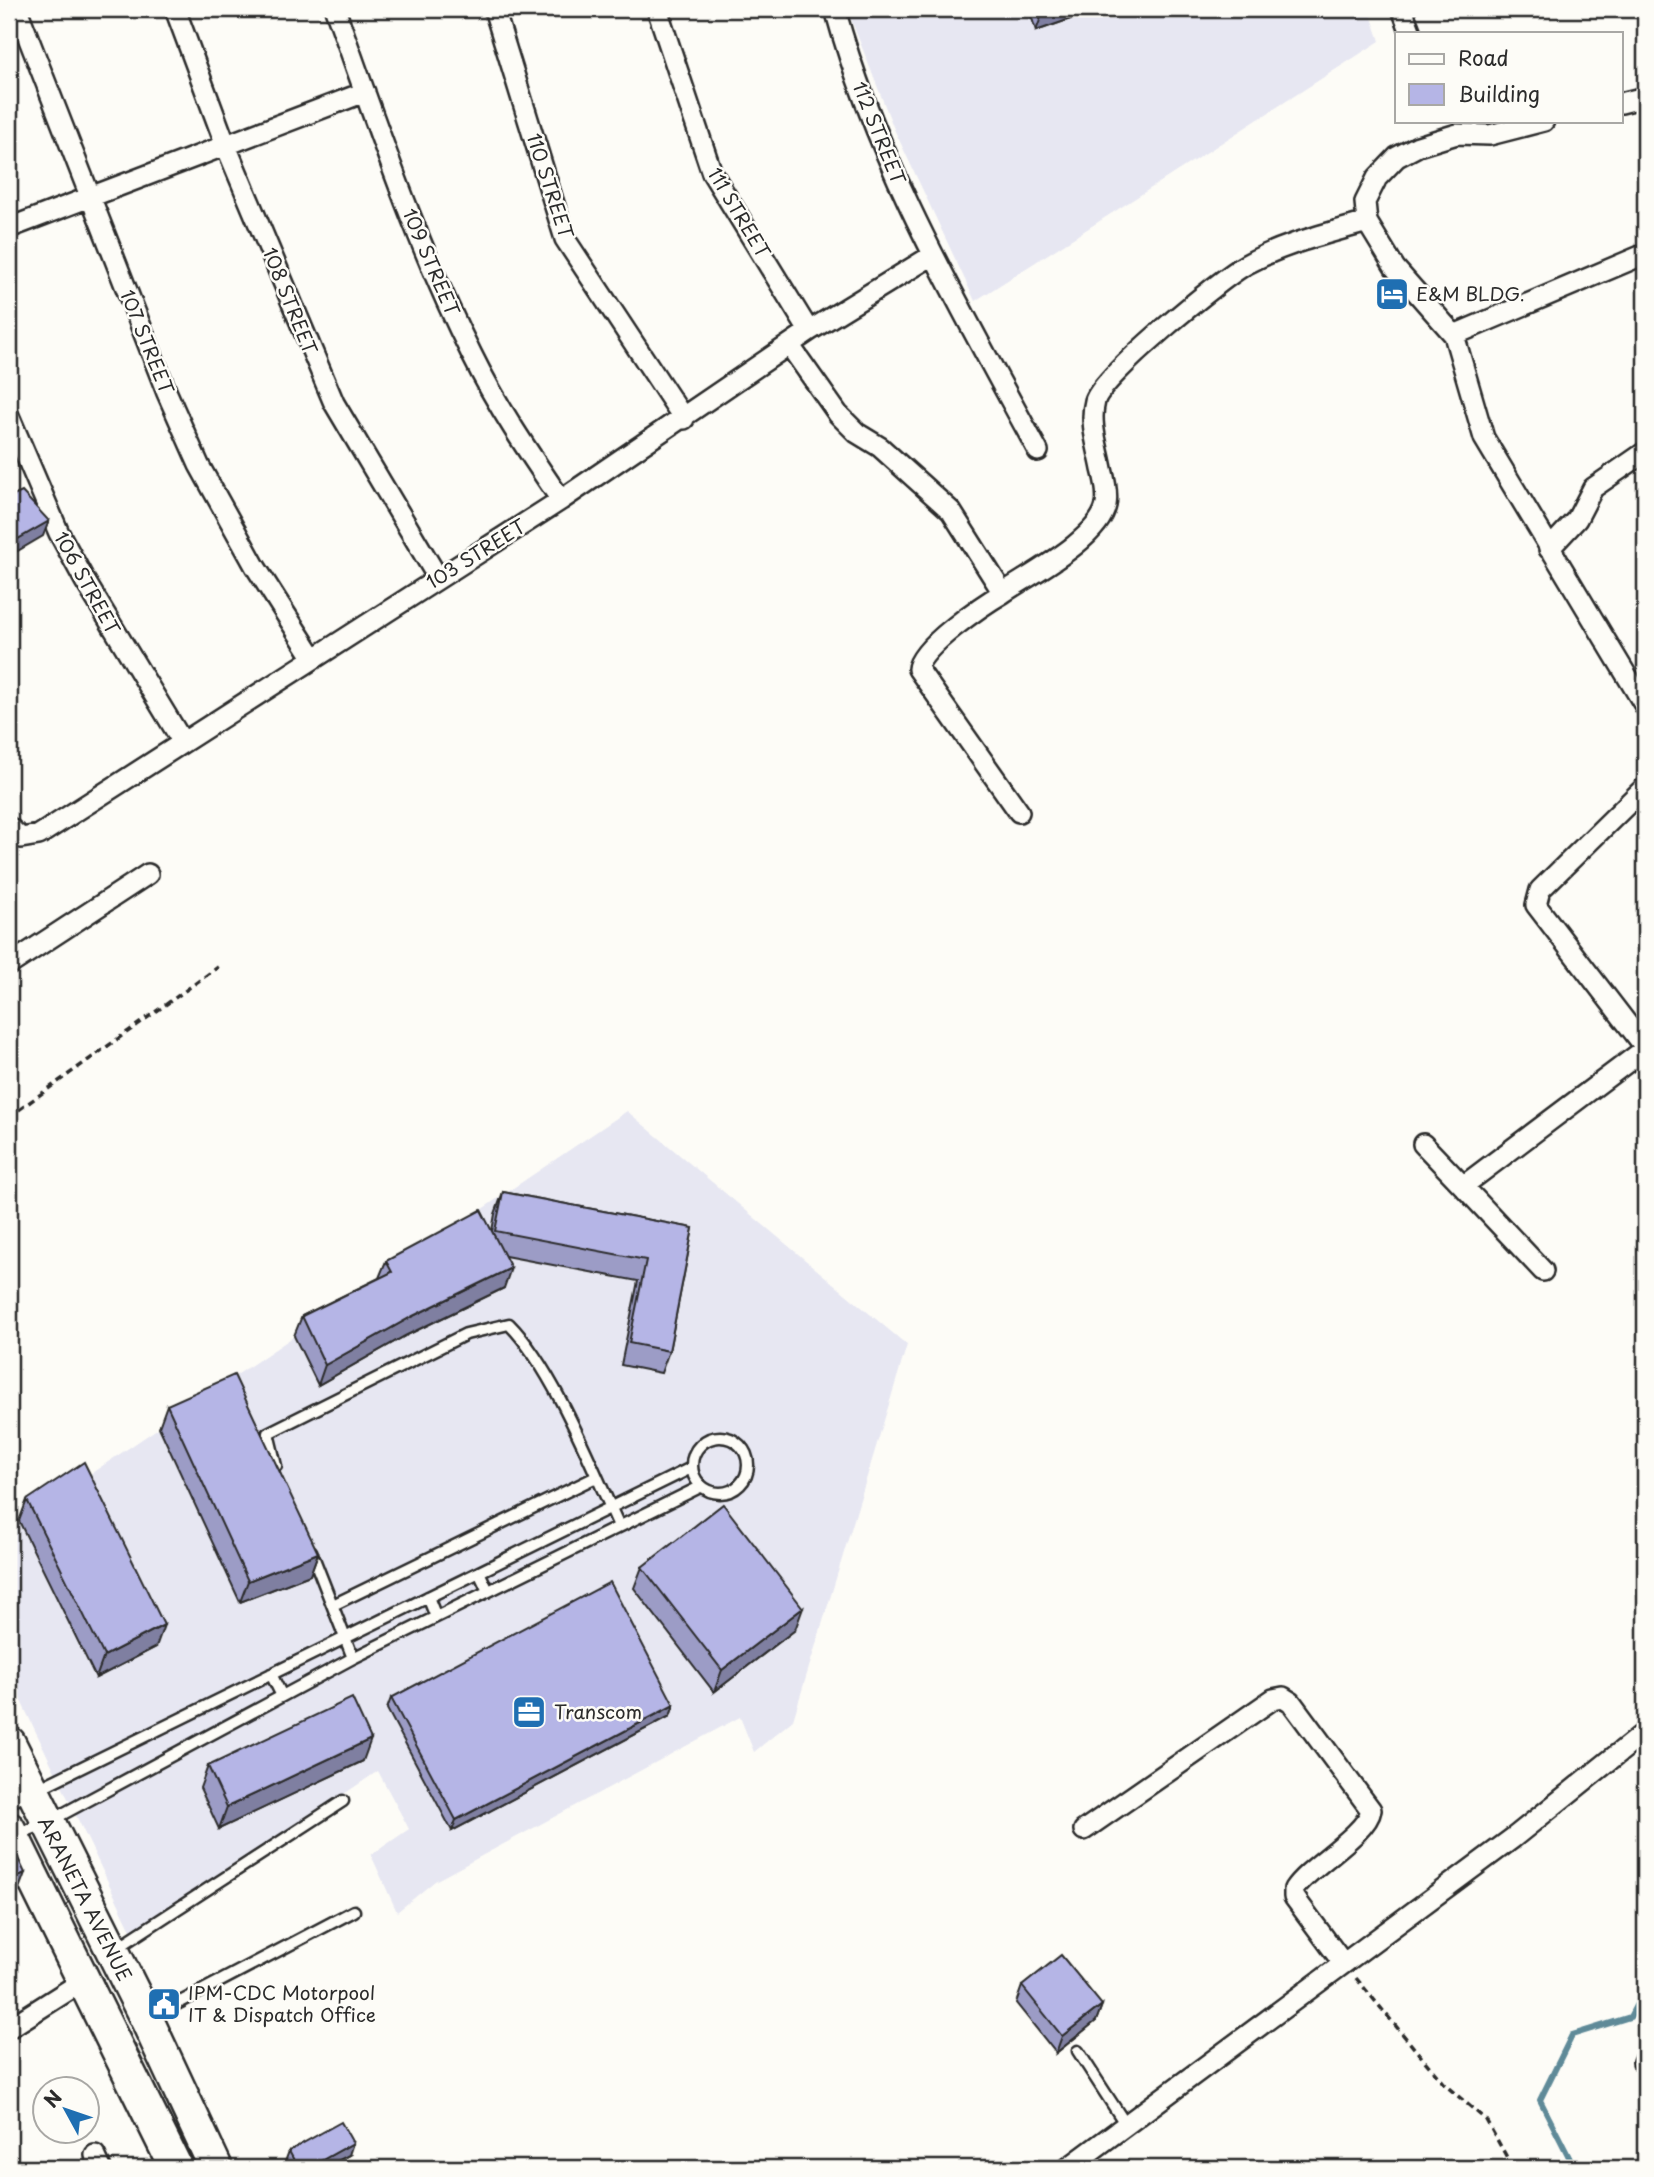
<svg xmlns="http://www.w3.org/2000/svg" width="1654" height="2177" font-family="'Playpen Sans',sans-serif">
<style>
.built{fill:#e7e7f2}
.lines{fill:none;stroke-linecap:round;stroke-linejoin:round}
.stream{stroke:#5e8a98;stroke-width:6}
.lane-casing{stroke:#2b2b2b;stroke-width:15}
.street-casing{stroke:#2b2b2b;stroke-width:24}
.primary-casing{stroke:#2b2b2b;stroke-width:37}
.path{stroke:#2b2b2b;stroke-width:3.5;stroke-dasharray:7 5;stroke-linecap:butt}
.lane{stroke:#fdfcf7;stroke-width:10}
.street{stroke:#fdfcf7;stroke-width:19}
.primary{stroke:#fdfcf7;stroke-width:32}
.wall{fill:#9c9cc6;stroke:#2b2b2b;stroke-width:2}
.shaded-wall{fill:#7f7fa1;stroke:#2b2b2b;stroke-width:2}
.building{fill:#b5b5e6;stroke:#2b2b2b;stroke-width:2}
.labels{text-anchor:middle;stroke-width:5;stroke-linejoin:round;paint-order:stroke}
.street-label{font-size:19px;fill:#2b2b2b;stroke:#fdfcf7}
.poi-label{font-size:19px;fill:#2b2b2b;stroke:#fdfcf7;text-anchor:start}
</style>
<rect width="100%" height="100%" fill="#fdfcf7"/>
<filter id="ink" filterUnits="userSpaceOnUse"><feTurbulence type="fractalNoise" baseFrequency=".0143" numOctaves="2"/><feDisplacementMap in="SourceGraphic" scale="14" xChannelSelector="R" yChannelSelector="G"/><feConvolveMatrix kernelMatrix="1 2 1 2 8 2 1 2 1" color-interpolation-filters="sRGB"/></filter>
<g filter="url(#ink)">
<path class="built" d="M847,9H1369L1380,41L975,301L894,129Z
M627,1111L907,1345L793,1720L754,1752L740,1717L435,1881L397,1912L371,1855L409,1829L378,1771L134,1936L9,1676V1529Z"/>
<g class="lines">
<path class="stream" d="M1615,2168L1572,2163L1540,2100L1572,2035L1630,2017L1645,1989"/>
<g class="lane-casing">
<path id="lane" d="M692 1465a28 28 0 1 1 56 0a28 28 0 1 1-56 0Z
M276,1466L268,1433L466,1334L509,1324C553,1368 592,1467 619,1526
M311,1551L353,1658
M479,1572L488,1591
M428,1597L436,1617
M333,1605L596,1477
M271,1674L282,1696
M9,1803L691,1468
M16,1835L46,1823L353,1658L700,1487
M117,1948L343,1801
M150,2018L354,1911
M1078,2051L1126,2125"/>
</g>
<g class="street-casing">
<path id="street" d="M17,9L167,393L199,465L255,566L313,657
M175,9L226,146L334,403L438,578
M335,9C377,125 416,244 472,355C497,406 529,453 561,500
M494,9L565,239L684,419
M657,9L712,173L809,331
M835,9C878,167 961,308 1038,451
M1402,9L1411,33
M1621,103L1645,97
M1544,121L1490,135L1457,134L1418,146L1397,157L1377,178L1365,202L1367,222L1395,268L1454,335L1484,438L1645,706
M9,228L365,92
M1454,335L1645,254
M790,346L838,414L857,433L880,447L951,511L1003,593C984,604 919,648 918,669L1019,812
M9,416L59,533L85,581L182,741
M1549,549L1577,519L1593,488L1645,452
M1003,593C1031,574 1099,539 1106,505C1108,494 1105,480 1102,469C1098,447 1089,423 1095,401C1101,377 1221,278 1247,264C1285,243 1327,234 1367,222
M1645,787L1540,890L1536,905L1645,1047
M9,827L21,838L39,835L561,500L809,331L933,255
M9,965L148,874
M1423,1144L1463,1186
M1543,1271L1463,1186L1645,1049
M1084,1830L1273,1699L1283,1697L1291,1702L1371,1810C1367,1834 1309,1866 1294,1889V1897L1343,1963
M9,2028L83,1981
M1643,2062L1645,2064
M95,2155L101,2168
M1068,2168L1513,1838L1645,1732"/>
</g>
<g class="primary-casing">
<path id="primary" d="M9,1743L147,2020L216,2168
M9,1829L176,2168"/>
</g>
<path class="path" d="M9,1117L218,967
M1356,1978L1444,2084L1486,2120L1513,2168"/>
<use href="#lane" class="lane"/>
<use href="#street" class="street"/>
<use href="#primary" class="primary"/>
</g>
<path class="wall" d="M1029,9H1099L1036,31Z
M503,1192L693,1228L669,1351L661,1373L621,1365L638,1281L505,1256L504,1288L405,1336L318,1385L294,1336L302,1316L379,1278L386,1261L492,1231L495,1214Z
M167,1405L318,1553L310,1575L240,1602L159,1427Z
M27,1500L156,1647L96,1678L19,1521Z
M642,1567L795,1630L714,1692L634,1588Z
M391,1698L674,1705L670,1716L452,1831L387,1709Z
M363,1761L219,1829L200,1788L208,1766Z
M1022,1986L1102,2005L1096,2021L1056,2053L1016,2003Z
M289,2151L349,2155L324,2168H288L285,2162Z"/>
<path class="shaded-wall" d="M1044,9H1099L1036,31Z
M49,521L43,536L9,556V544Z
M511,1268L504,1288L405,1336L318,1385L325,1365L413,1316Z
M318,1553L310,1575L240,1602L248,1581Z
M803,1608L795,1630L714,1692L722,1670Z
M164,1625L156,1647L96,1678L104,1656Z
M674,1705L670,1716L452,1831L456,1820Z
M371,1739L363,1761L219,1829L227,1807Z
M25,1873L17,1894L9,1898V1880Z
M1102,2005L1096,2021L1056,2053L1062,2036Z
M353,2143L349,2155L324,2168H308Z"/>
<path class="building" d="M22,492L49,521L9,544V498Z
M503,1192L693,1228L669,1351L629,1343L646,1260L495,1231Z
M481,1210L511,1268L413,1316L325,1365L302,1316L392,1272L386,1261Z
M234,1375L318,1553L248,1581L167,1405Z
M84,1462L164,1625L104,1656L27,1500Z
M723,1504L803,1608L722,1670L642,1567Z
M610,1582L674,1705L456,1820L391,1698Z
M352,1698L371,1739L227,1807L208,1766Z
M9,1839L25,1873L9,1880Z
M1061,1955L1102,2005L1062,2036L1022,1986Z
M341,2122L353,2143L308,2168H298L289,2151Z"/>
</g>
<defs>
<g id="hotel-square" transform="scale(1.75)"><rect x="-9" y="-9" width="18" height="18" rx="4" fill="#1f6fb2" stroke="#fdfcf7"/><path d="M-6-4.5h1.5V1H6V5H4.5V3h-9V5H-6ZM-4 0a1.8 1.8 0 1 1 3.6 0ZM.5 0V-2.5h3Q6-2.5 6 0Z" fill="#fff"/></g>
<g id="office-square" transform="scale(1.75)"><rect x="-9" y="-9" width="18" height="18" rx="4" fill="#1f6fb2" stroke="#fdfcf7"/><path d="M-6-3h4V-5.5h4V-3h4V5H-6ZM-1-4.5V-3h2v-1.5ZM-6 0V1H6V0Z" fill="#fff"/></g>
<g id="civic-square" transform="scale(1.75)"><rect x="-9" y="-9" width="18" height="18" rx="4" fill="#1f6fb2" stroke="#fdfcf7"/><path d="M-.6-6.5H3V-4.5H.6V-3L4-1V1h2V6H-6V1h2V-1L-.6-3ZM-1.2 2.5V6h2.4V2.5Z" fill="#fff"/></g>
</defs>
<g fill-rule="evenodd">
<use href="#hotel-square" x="1392" y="294"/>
<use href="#office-square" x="529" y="1712"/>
<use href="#civic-square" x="164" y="2004"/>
</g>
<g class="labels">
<g class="street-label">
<text transform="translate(879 133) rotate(68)" y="7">112 STREET</text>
<text transform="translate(550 186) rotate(72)" y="7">110 STREET</text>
<text transform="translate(739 213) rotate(59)" y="7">111 STREET</text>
<text transform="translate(431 262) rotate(67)" y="7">109 STREET</text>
<text transform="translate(290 301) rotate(68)" y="7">108 STREET</text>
<text transform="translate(147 342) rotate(68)" y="7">107 STREET</text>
<text transform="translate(476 554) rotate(-32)" y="7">103 STREET</text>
<text transform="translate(87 583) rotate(61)" y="7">106 STREET</text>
<text transform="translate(85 1899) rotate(63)" y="7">ARANETA AVENUE</text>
</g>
<g class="poi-label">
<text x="1416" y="301">E&amp;M BLDG.</text>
<text x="554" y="1719">Transcom</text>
<text x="188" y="2000">IPM-CDC Motorpool<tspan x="188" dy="22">IT &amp; Dispatch Office</tspan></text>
</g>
</g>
<rect width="1654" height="2177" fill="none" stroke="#fdfcf7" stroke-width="35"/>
<rect x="18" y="18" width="1619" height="2142" fill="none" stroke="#2b2b2b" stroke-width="2.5" filter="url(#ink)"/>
<rect x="1395" y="32" width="228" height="91" fill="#fdfcf7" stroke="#a9a8a5" stroke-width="2"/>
<rect x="1409" y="54" width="35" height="10" fill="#fdfcf7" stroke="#a9a8a5" stroke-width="2"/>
<text x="1458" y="66" font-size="21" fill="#2b2b2b">Road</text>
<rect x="1409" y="84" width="35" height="21" fill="#b5b5e6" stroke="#a9a8a5" stroke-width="2"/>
<text x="1458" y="102" font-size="21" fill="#2b2b2b">Building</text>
<g transform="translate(66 2110) rotate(310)"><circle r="33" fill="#fdfcf7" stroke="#a9a8a5" stroke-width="2"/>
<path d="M0-5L12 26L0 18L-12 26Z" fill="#1f6fb2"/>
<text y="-10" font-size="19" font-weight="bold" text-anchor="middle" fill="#2b2b2b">N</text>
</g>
</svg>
